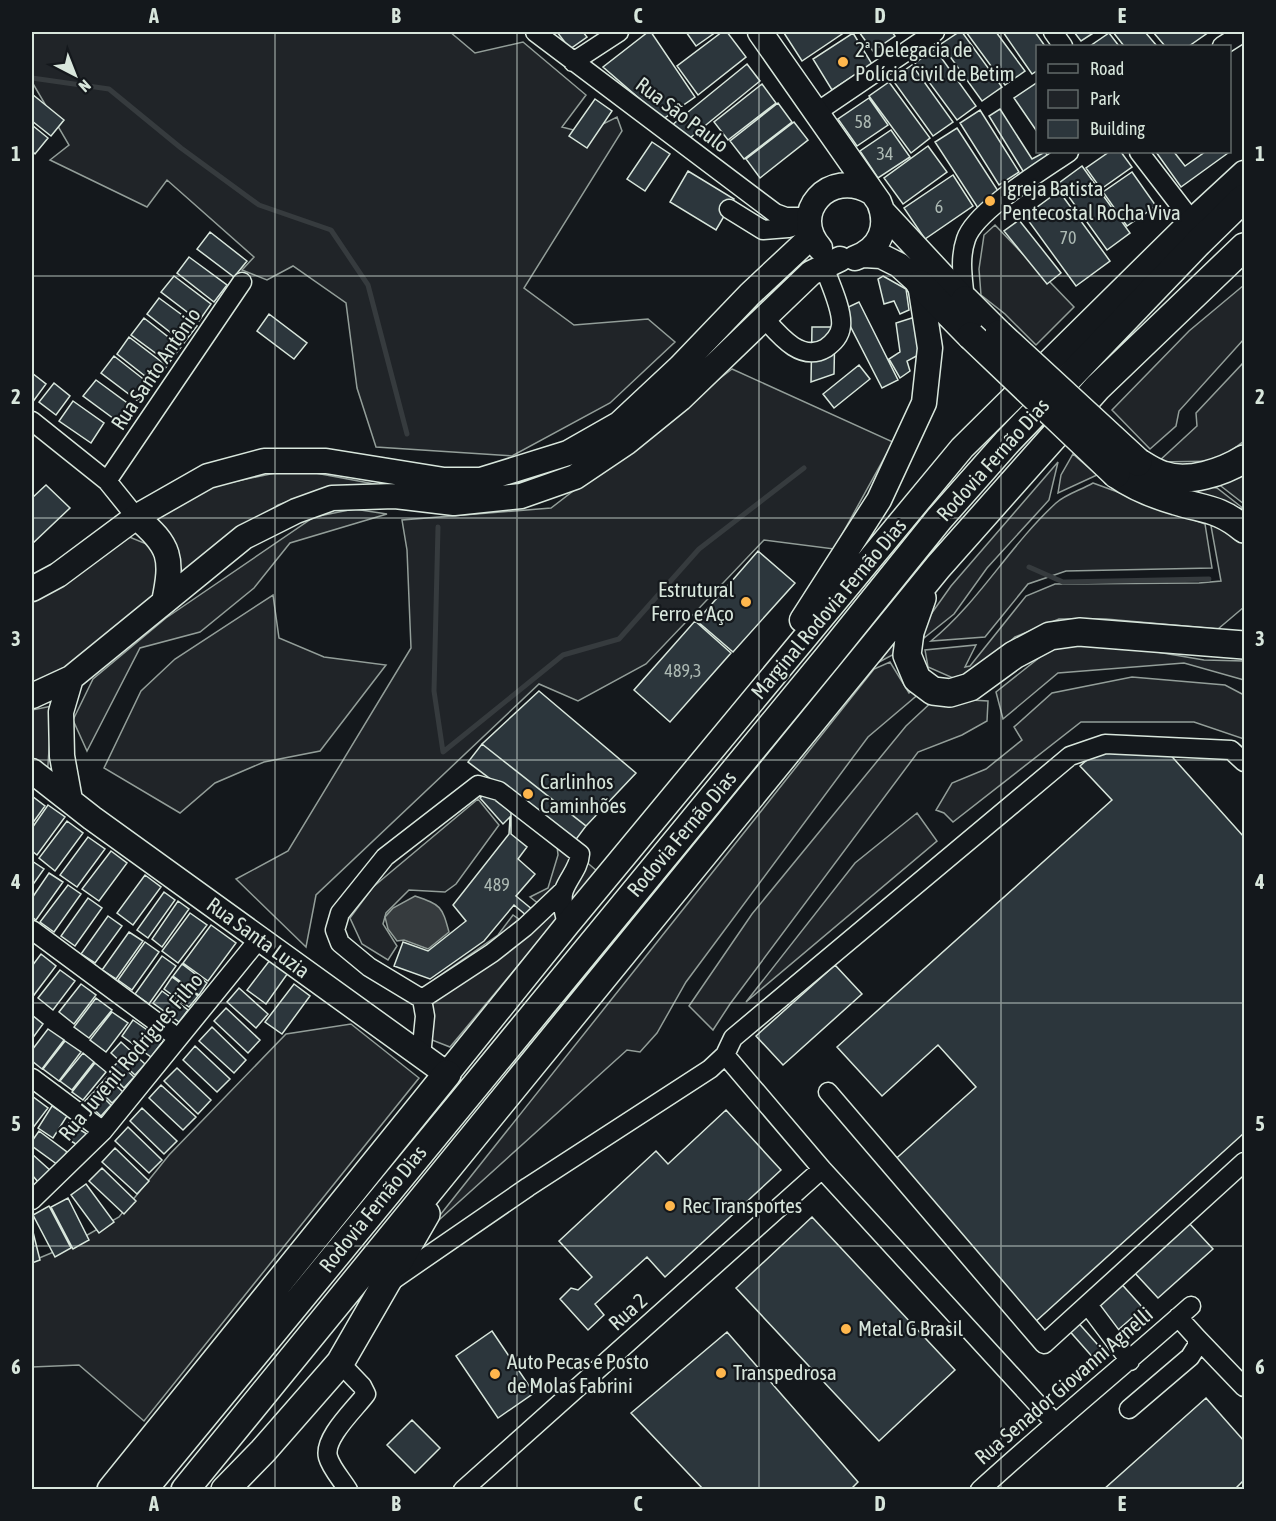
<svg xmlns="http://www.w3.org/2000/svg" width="1276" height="1521" font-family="'Asap Condensed',sans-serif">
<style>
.green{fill:#202428;stroke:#939e99;stroke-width:1.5}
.water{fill:#363b3e;stroke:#939e99;stroke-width:1.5}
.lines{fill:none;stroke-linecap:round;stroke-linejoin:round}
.stream{stroke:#363b3e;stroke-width:5}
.building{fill:#2c363c;stroke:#d8e6dc;stroke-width:1.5}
.minor-casing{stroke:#d8e6dc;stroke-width:21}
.major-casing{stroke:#d8e6dc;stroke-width:27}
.highway-casing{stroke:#d8e6dc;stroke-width:30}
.minor{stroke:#14181c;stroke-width:18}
.major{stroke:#14181c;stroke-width:24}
.highway{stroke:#14181c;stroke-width:27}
.highway-bridge-casing{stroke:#d8e6dc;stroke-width:30;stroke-linecap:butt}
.highway-bridge{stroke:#14181c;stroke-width:27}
.grid{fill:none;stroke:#d8e6dc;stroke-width:1.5;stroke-opacity:0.55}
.poi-dot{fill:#ffb74d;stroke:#14181c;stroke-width:2}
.labels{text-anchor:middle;stroke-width:4.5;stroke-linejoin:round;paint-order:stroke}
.number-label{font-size:18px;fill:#adbab4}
.poi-label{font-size:21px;fill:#d8e6dc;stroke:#14181c;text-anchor:start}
.street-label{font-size:21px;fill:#d8e6dc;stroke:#14181c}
.neatline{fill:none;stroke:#d8e6dc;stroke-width:2}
.grid-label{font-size:20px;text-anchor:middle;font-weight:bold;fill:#d8e6dc}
</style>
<rect width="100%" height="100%" fill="#14181c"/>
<path class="green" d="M32,32H450L475,53L523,42L586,95L562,127L585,133L617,117L622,131L524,288L574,325L648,319L675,342L610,403L512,456L376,447L357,388L346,303L293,266L267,280L242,270L254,257L167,180L147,207L50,160L69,145L32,82Z
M995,225L1074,307L1036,345L1005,314L981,295L979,269L984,235Z
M1244,285V339L1179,411L1176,426L1150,449L1112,410L1189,331Z
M1244,362V441L1217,461L1158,462L1197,426L1196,413Z
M732,369L893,442L834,549L764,540L646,664L578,701L539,684L316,895L306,947L236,879L288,851L411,648L407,550L402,520L551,508Z
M1073,454L1097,475L1058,493L1061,475Z
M1058,462L1049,500L987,568L954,614L924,638V624L951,586Z
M294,469L396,488L312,493L278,505L182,578L177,552L150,518L209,487Z
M1244,470V504L1217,483Z
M1093,483L1205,524L1212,568L1066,571L1028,584L985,637L931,641C979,602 1010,545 1056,503C1066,494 1081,490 1093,483Z
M1205,486L1217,488L1244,509L1178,495Z
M354,509L387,514L290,543L254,588L200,632L140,648L87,751L73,720L93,679L166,618L314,517Z
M1211,526L1226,528L1244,543V607L1218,629L1106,619H1059L1015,637L979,670L953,678L928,667L925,650L976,645L965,667L970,666L1026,596L1055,584L1199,583L1221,581Z
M127,536L149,545L158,556L154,599L92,651L32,688V600Z
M273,595L279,638L324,657L386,665L320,751L264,762L215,783L180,813L104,768L141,691L175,659Z
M902,633L921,692L868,737L686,982L657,1033L640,1052L627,1050L429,1229L874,669L890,662L909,693L914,690L896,653L879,662Z
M1104,643L1204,660L1244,661V680L1184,663L1058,673L1003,719L996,692L1054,646Z
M1132,677L1225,685L1244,695V739L1194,722H1081L953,822L944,813L936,810L952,783L986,769L1022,740L1014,727L1052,693Z
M936,698L988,701L987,721L962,735L918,752L730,1004L713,1030L689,1006L752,914L906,726Z
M52,706L47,779L32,761V710Z
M478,799L499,825L456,884L445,892L409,890L386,913L383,924L397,946L388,960L362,944L350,918L373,887Z
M917,813L937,841L746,1002L855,863Z
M556,836L597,871L450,1047L432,1040L430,1012L435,979L498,935L513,915L526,924L540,905L530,897L548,888L558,855Z
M351,1024L419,1078L144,1421L79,1365L32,1367V1261L68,1246L119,1217L169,1155L286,1034Z"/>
<path class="water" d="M415,896C441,905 442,906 449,932L428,949L404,940L397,941L388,929L385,917L393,908Z"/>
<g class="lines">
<path class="stream" d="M32,78L109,89L181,148L259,205L331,230L368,285L407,434
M438,527L434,691L443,752L563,655L619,639L699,549L804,468
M1029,567L1063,582L1209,579"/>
</g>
<path class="building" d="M557,32H583L587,37L570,49Z
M648,32H651L695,97L663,119L603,67Z
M686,32H716L696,46Z
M722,32H727L746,57L698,95L677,66Z
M786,32H845L802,61L784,33Z
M859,32H892L895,36L873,51Z
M959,32H962L1002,87L982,101L941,44Z
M966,32H996L1025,71L1005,85Z
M1003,32H1035L1045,46H1038V70L1032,74Z
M1074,32H1095L1081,41Z
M1113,32H1145L1157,46H1124Z
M1153,32H1209L1189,46H1165Z
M853,33L872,64L832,90L813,59Z
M1109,33L1119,46H1090Z
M935,49L976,106L957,120L915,63Z
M747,64L760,81L685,142L672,125Z
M912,65L953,122L933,136L892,79Z
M889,82L930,138L911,153L869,96Z
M1038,82V133L1014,98Z
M762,84L776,103L728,140L714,122Z
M32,94L64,120L51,136L32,121Z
M869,98L888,125L857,146L838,119Z
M595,99L612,111L587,148L569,136Z
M778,103L792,122L744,159L730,141Z
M1000,109L1032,159L1045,152L1051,160L1026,176L989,116Z
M980,110L1019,172L999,185L960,123Z
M794,122L808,140L760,178L746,159Z
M32,125L48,138L35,154L32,151Z
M957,128L1000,194L978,208L935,142Z
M891,130L910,157L878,178L860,151Z
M652,142L670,154L645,191L627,179Z
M928,146L947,172L903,204L884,178Z
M1109,152H1121L1132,167L1101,189L1086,168Z
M1156,152H1174L1185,166L1205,152H1227L1228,153L1181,187Z
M1082,166L1130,233L1107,250L1059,183Z
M688,171L734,199L716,230L670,202Z
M1132,172L1156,206L1127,226L1103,192Z
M953,175L973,206L925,239L904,208Z
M1059,191L1110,261L1076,286L1025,216Z
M1019,220L1061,273L1047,284L1004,231Z
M210,232L247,261L234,277L197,249Z
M189,257L227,285L214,302L177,273Z
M174,276L211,304L199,321L161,292Z
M883,276L906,289L909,310L900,314L894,301L884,304L878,279Z
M159,298L197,326L184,343L147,314Z
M859,302L898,380L882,388L842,310Z
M269,314L307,343L294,359L257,331Z
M915,317L922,353L907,361L910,371L900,378L889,359L900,352L896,323Z
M144,318L181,347L169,363L131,335Z
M812,327H835L834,374L811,382Z
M129,337L167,366L154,383L117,354Z
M114,356L151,385L138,401L101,373Z
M859,365L870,379L834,408L823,394Z
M32,373L46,384L32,403Z
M96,380L134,408L121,424L83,396Z
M54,383L70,396L56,415L39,402Z
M73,401L104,423L91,443L59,421Z
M46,485L70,508L32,544V498Z
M758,551L795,583L733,652L697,621Z
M695,621L731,653L670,722L634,690Z
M539,691L636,773L586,826L482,744Z
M482,744L586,826L574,842L468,762Z
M1166,750L1244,837V1133L1034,1323L890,1164L976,1087L938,1045L882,1096L837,1047L1112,800L1080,766L1096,752Z
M490,789L511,813V834L527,847L518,859L535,874L516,896L533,910L527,916L514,905L484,941L430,979L394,966L403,942L428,951L466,921L453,905L509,834L510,817L503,824L480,798Z
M32,796L45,806L32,824Z
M48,805L65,817L37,855L32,851V828Z
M67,821L83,833L55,871L39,858Z
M88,837L105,849L77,887L60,875Z
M111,851L127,863L99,901L82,889Z
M32,861L44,869L32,886Z
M49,873L63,882L36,920L32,917V898Z
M145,875L161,887L133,925L117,913Z
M68,885L81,894L54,932L40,922Z
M164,892L175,900L148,938L137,930Z
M88,898L102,908L75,946L61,936Z
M178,901L189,909L162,947L152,939Z
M190,913L207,925L178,963L162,951Z
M108,916L122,926L95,963L81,954Z
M211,925L236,943L208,981L183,963Z
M129,932L143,941L116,979L102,970Z
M145,942L159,952L132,990L118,980Z
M41,954L56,966L34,995L32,993V966Z
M162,956L176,966L149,1004L135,994Z
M270,960L288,973L266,1004L247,990Z
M182,964L207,983L199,995L173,976Z
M835,965L862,994L783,1065L756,1036Z
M60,970L75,981L53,1010L38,998Z
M172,977L198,996L189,1007L164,989Z
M81,984L96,995L74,1024L59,1012Z
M294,984L310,996L282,1034L265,1022Z
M239,988L268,1014L256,1028L227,1002Z
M162,991L188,1010L179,1022L153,1003Z
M96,998L112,1010L89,1038L74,1027Z
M226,1008L260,1040L248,1053L214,1021Z
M112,1012L128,1023L106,1052L90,1040Z
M32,1015L43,1024L32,1039Z
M133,1020L163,1041L151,1057L122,1036Z
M212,1027L246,1060L234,1073L199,1041Z
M48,1029L64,1040L42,1069L32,1061V1050Z
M65,1041L81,1052L59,1081L43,1069Z
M121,1042L145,1064L135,1075L111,1053Z
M195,1046L230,1079L217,1092L183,1060Z
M83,1053L94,1062L72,1090L60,1081Z
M118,1062L134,1077L124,1088L108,1072Z
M95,1063L106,1072L83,1100L72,1092Z
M177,1068L211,1100L198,1114L164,1081Z
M107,1077L123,1092L112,1103L97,1088Z
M161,1085L196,1117L183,1130L149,1098Z
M96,1090L111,1105L101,1116L85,1101Z
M32,1096L48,1108L32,1129Z
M52,1106L67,1116L53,1138L38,1128Z
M142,1108L177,1141L164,1154L130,1121Z
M726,1110L781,1170L665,1277L647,1257L595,1304L604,1315L588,1330L560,1299L571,1288L578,1290L592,1277L559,1241L656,1151L668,1164Z
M69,1123L87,1134L79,1146L61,1135Z
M128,1127L162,1160L149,1173L115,1141Z
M39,1131L67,1152L58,1165L32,1146V1141Z
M115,1148L149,1181L137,1194L102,1162Z
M32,1154L52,1172L39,1183L32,1175Z
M102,1168L136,1201L124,1214L89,1181Z
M86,1184L114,1222L99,1233L71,1195Z
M68,1198L89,1240L73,1249L51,1207Z
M49,1206L71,1248L55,1257L33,1215Z
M812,1217L955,1370L879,1441L736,1288Z
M1188,1222L1213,1249L1158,1298L1133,1271Z
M32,1228L40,1260L32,1263Z
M1117,1279L1143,1308L1118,1330L1092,1301Z
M1075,1319L1105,1353L1096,1361L1066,1327Z
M492,1331L534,1393L498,1418L456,1356Z
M727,1332L858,1482L850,1490H704L631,1413Z
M1206,1398L1244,1441V1480L1234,1490H1103Z
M412,1420L440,1448L415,1473L387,1445Z"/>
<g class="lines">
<g class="minor-casing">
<path id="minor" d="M535,32L775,213L786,217H810
M1053,32L1063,46
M1222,46L1244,32
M573,62L619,32
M817,112L935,32
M1139,152L1192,221
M729,209L763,230L788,228L805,223
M965,300C963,279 959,259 966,239C975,211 1043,170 1069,152
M764,318C779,335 801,363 826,348C834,342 840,336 841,326C843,310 829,281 824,267
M32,421L107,481L136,517
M107,481L242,282
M32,930L178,1038
M422,999L492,953L525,927L564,890
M725,1055L822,1169L1054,1422
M421,1056L425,1016L422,999L369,967L340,943L335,930L340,913L385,857L478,785L499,791L580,854C579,868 569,877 564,890C560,901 565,914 567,925
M32,1078L103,1131
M828,1092L1044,1344L1244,1162
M32,1200L103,1131L259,939
M390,1282L528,1187L710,1069L725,1055L733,1038L1070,756L1105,744L1231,750L1244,762
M1088,1305L1130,1361
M1197,1338L1244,1387
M340,1363L362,1386L366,1394C355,1409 323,1438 328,1457C331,1468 342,1480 348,1490
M1129,1409L1190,1357L1197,1346V1338L1178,1317
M463,1490L822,1169
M980,1490C1049,1427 1121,1368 1191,1306"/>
</g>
<g class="major-casing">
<path id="major" d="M760,32L879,202C889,226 881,249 855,258
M884,213L965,300
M820,248C789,213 829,168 871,192
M136,517C171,546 173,558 164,602
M32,589L58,575L136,517L208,476L264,461H326L444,480H481L568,453L619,424L680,367L750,294L812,236
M802,620L879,500L924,403L930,348L920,284L899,265L881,256L864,255
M32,696L71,678L244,537L296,511L332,498L395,496L454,503L521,496L575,477L627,442L680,399L811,273L840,259
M32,771L92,818L447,1074L567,925L962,448L1192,221L1244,173
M70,800L62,756L61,712L71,678"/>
</g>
<g class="highway-casing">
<path id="highway" d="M920,284L971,336
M965,300L999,334
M1138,462C1146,467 1155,473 1163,475C1188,484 1223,472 1244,459
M1116,474C1133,486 1155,495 1176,501C1205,510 1219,508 1244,529
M922,598L910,632L907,655L917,679L933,691L950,693L970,687L1014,655L1050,636L1079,632L1244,645
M111,1490L447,1074
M143,1490L828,657L939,519L1008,441L1198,243L1244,198
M185,1490L938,567L1097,388L1244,247
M225,1490L263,1451L340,1363L426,1214"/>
</g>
<use href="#minor" class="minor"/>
<use href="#major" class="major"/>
<use href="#highway" class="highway"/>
<g class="highway-bridge-casing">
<path id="highway-bridge" d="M999,334L1138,462
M971,336L1116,474"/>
</g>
<use href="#highway-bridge" class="highway-bridge"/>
</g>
<path class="grid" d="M275,32V1490M517,32V1490M759,32V1490M1001,32V1490M32,276H1244M32,518H1244M32,760H1244M32,1003H1244M32,1246H1244"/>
<g class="poi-dot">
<circle cx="843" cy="62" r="6"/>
<circle cx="990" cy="201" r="6"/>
<circle cx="746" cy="602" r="6"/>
<circle cx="528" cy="794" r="6"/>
<circle cx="670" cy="1206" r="6"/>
<circle cx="846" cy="1329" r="6"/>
<circle cx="721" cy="1373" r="6"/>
<circle cx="495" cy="1374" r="6"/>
</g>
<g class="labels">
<g class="number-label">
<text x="863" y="128">58</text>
<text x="885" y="160">34</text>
<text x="939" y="213">6</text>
<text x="1068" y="244">70</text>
<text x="683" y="677">489,3</text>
<text x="497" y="891">489</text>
</g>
<g class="poi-label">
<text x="855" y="57">2ª Delegacia de<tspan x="855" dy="24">Polícia Civil de Betim</tspan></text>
<text x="1002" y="196">Igreja Batista<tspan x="1002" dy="24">Pentecostal Rocha Viva</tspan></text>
<text x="734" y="597" text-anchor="end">Estrutural<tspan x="734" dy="24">Ferro e Aço</tspan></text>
<text x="540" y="789">Carlinhos<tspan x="540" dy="24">Caminhões</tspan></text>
<text x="682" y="1213">Rec Transportes</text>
<text x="858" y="1336">Metal G Brasil</text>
<text x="507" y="1369">Auto Pecas e Posto<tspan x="507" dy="24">de Molas Fabrini</tspan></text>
<text x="733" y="1380">Transpedrosa</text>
</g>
<g class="street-label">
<text transform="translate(682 115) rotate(37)" y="7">Rua São Paulo</text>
<text transform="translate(156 369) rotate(-56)" y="7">Rua Santo Antônio</text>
<text transform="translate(993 460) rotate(-48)" y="7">Rodovia Fernão Dias</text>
<text transform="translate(829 609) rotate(-50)" y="7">Marginal Rodovia Fernão Dias</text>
<text transform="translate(682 834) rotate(-50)" y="7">Rodovia Fernão Dias</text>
<text transform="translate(258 938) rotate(36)" y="7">Rua Santa Luzia</text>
<text transform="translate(131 1057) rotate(-50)" y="7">Rua Juvenil Rodrigues Filho</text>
<text transform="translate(373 1209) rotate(-51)" y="7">Rodovia Fernão Dias</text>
<text transform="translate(628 1312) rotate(-42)" y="7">Rua 2</text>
<text transform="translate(1064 1386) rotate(-41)" y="7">Rua Senador Giovanni Agnelli</text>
</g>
</g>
<rect width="1276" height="1521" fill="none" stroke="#14181c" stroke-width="66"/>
<rect x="1036" y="45" width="195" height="108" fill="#14181c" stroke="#626a69" stroke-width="1.5"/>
<rect x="1048" y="64" width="30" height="9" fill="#14181c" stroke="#626a69" stroke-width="1.5"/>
<text x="1090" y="75" font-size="18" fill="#d8e6dc">Road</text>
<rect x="1048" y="90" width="30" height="18" fill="#202428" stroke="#626a69" stroke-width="1.5"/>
<text x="1090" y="105" font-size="18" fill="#d8e6dc">Park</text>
<rect x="1048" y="120" width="30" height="18" fill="#2c363c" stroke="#626a69" stroke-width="1.5"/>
<text x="1090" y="135" font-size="18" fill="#d8e6dc">Building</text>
<g transform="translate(75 75) rotate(138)" stroke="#14181c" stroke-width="4.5" paint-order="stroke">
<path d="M0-4.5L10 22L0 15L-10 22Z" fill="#d8e6dc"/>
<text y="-9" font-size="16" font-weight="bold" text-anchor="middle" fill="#d8e6dc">N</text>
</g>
<rect x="33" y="33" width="1210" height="1455" class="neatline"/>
<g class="grid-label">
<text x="154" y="23">A</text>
<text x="396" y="23">B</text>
<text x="638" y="23">C</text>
<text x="880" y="23">D</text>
<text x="1122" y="23">E</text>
<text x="16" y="161">1</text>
<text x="1260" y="161">1</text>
<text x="16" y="404">2</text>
<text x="1260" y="404">2</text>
<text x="16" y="646">3</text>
<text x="1260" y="646">3</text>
<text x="16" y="889">4</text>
<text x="1260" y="889">4</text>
<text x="16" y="1131">5</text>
<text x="1260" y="1131">5</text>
<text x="16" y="1374">6</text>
<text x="1260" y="1374">6</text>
<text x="154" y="1511">A</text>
<text x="396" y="1511">B</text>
<text x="638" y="1511">C</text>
<text x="880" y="1511">D</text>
<text x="1122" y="1511">E</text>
</g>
</svg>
